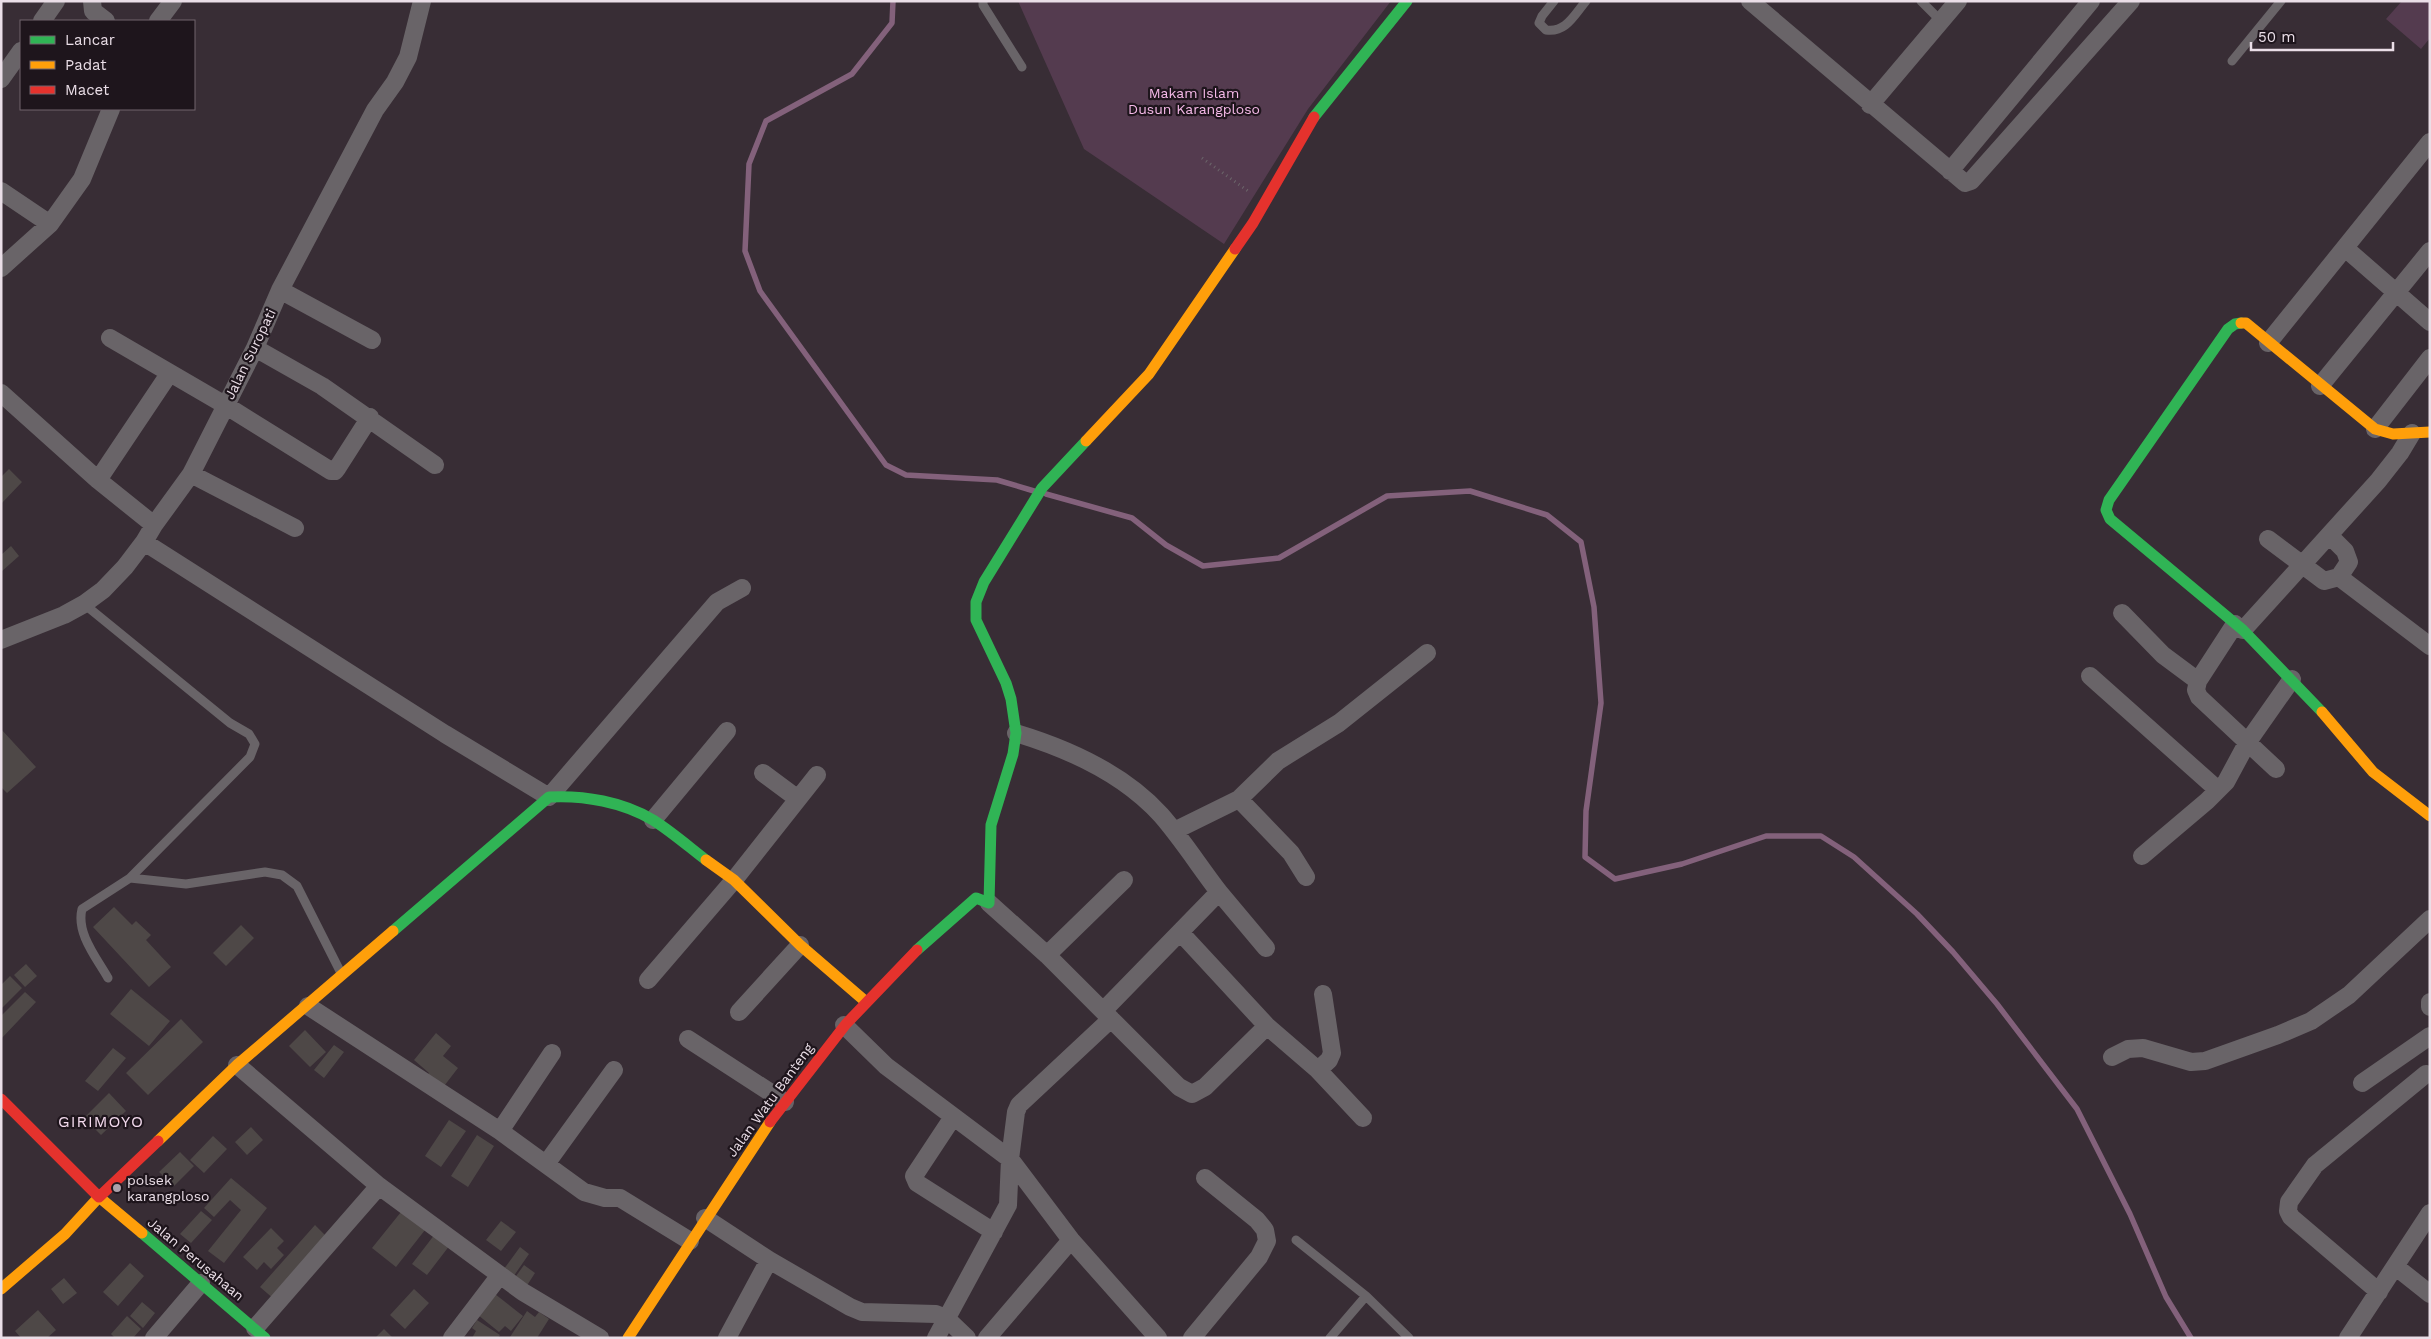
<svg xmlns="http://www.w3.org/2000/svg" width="2431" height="1339" font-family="'Work Sans',sans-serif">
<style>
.green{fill:#543b4f}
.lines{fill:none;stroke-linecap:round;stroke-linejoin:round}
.stream{stroke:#83617b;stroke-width:5.5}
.building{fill:#4e4847}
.path{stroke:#6c666b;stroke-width:3;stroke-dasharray:1 4;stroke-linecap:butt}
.lane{stroke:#696468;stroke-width:9}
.street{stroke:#696468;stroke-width:18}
.fast{stroke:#30b455;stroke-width:11}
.slow{stroke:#ff9f0a;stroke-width:11}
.jam{stroke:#e5322d;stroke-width:11}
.poi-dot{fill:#aca0a9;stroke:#1e151c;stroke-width:2}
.labels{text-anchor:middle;stroke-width:4.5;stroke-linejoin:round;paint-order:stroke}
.park-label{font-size:14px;fill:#f6bae9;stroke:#1e151c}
.street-label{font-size:14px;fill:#eadee7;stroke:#1e151c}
.poi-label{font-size:14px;fill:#eadee7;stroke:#1e151c;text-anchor:start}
.quarter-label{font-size:16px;letter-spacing:1px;fill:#f3daed;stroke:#1e151c}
</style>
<rect width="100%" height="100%" fill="#382d35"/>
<path class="green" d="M1018,1H1391L1308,109L1224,244L1084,149Z
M2402,1H2430V38L2421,49L2386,19Z"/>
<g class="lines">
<path class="stream" d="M893,1L892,23L852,74L766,121L749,164L745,251L760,291L886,465L906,475L997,480L1034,491
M1046,494L1132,518L1166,545L1203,566L1279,558L1387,496L1470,491L1547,515L1581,542L1594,607L1601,703L1586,811L1585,857L1615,879L1682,864L1766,836H1821L1854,857L1917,914L1953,952L1997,1004L2077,1109L2130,1214L2166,1297L2191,1338"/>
</g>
<path class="building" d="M9,469L22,482L1,504V477Z
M11,546L19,556L1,572V555Z
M1,729L36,767L7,793L1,787Z
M114,907L132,925L136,921L151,935L146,940L171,967L149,987L93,927Z
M241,925L254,938L226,966L213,953Z
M26,964L37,976L25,987L14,975Z
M10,976L22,988L1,1009V985Z
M131,989L170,1021L149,1046L110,1014Z
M25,992L36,1002L1,1039V1016Z
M181,1019L203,1042L148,1095L126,1073Z
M305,1030L326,1052L310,1067L289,1046Z
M436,1033L451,1046L443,1056L458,1068L441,1090L425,1078L429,1073L414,1060Z
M334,1045L344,1052L324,1078L314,1070Z
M113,1048L126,1058L98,1091L85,1081Z
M109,1093L126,1111L101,1135L84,1118Z
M449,1120L466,1131L441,1167L425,1156Z
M251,1127L263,1140L247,1155L235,1142Z
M477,1135L494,1146L468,1187L451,1176Z
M213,1136L227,1149L204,1173L190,1160Z
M180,1152L194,1166L174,1186L159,1172Z
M231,1178L267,1208L224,1263L208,1251L241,1210L230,1200L214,1217L204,1208Z
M201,1211L212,1220L191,1243L180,1234Z
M401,1212L425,1230L396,1267L372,1248Z
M501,1221L516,1232L501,1251L486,1240Z
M315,1225L328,1238L275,1300L260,1287Z
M271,1228L284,1241L277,1248L284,1255L271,1269L264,1262L257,1270L243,1257Z
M435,1234L450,1245L427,1275L412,1264Z
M520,1247L529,1254L511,1280L501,1273Z
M130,1263L144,1276L118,1306L103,1292Z
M524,1265L535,1273L526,1287L511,1283Z
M64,1278L77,1293L63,1304L51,1289Z
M414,1289L429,1303L405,1329L390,1315Z
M495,1294L523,1316L511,1331L505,1326L499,1332L478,1315Z
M142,1302L155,1313L143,1328L130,1316Z
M38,1310L56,1330L47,1338H21L15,1331Z
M527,1311L535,1317L539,1312L549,1319L537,1338H512L510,1337Z
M127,1316L141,1329L133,1338H115L111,1334Z
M477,1320L500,1335L498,1338H472L476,1331L472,1328Z
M384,1329L393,1338H375Z"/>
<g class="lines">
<path class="path" d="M1202,158L1248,191"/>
<path class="lane" d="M983,1V5L1022,67
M1554,1L1542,16L1539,23L1546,30C1566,33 1574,15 1586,1
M1921,1L1941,21
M2232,61L2281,1
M84,604L230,723L249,734L255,744L250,757L130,878L82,909C76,933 96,957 108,978
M130,878L186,884L265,872L282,875L297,886L341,973
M1296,1240L1366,1296L1409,1338
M1330,1338L1366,1296"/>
<path class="street" d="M92,1L93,11L106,21
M1750,1L1965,183L1971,181L2131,1
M42,21L56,1
M158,21L173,1
M1,79L21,51
M1870,105L1958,1
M1950,171L2091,1
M1,191L50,224
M2345,248L2430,322
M1,268L50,224L82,179L111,109
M280,290L372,340
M110,338L225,405L331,471H335L338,467L370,417
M2268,343L2430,142
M255,348L322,386L435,465
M2320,386L2430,251
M1,393L98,480L154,525
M2375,429L2430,358
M191,474L295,528
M98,480L169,374
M2268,539L2324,581L2339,577L2349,562L2345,551L2329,535
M144,542L445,734L549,797L717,602L742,588
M2339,577L2430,646
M2122,613L2163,655L2198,681
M2235,624L2198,681L2196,690L2199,697L2276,769
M2243,630L2378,481L2400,453L2412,433
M1,640L64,615L84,604L103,590L125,567L144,542L154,525L191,474L255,348L280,290L375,110L395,82L408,57L422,1
M2090,676L2218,790
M1016,733C1069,749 1123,773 1161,815C1182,839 1199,866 1219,892L1103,1011
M763,773L798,799
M1239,799L1291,853L1306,877
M653,820L727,731
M1174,831L1239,799L1278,761L1339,723L1427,653
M2142,856L2207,801L2226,782L2247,743L2292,679
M1219,892L1266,948
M989,903L1047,955L1179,1087L1192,1094L1205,1087L1267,1026
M1180,932L1267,1026L1318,1070L1363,1118
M1047,955L1124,880
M648,980L734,880L817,775
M2430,1002V1007
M308,1006L500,1131L584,1192L605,1198H620L690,1241
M739,1012L800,945
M844,1025L886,1066L1010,1159L1071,1240L1158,1338
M688,1039L785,1102
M2112,1057L2128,1049L2143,1048L2191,1062L2205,1061L2278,1035L2311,1021L2349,995L2430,919
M237,1065L379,1186L523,1292L600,1338
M1318,1070L1329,1060L1332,1053L1323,994
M2362,1083L2430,1036
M953,1117L914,1176L917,1183L994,1232
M500,1131L552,1053
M546,1164L614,1070
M705,1218L769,1260L850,1307L862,1312L936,1314L946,1318L967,1338
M2396,1267L2430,1294
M2379,1292L2291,1217L2288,1211L2289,1202L2315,1165L2426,1074
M255,1328L379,1186
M154,1338L201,1283
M452,1338L500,1275
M727,1338L769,1260
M936,1338L1008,1205L1010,1159L1016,1112L1019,1105L1111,1019
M987,1338L1071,1240
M1192,1338L1259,1257L1267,1241L1265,1230L1257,1220L1205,1178
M2348,1338L2430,1213"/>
<path class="fast" d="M1314,117L1407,1
M2241,323L2235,324L2228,329L2109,500L2106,510L2110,519L2243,630L2322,712
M393,931L549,797C584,795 623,802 653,820C672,832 689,847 706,860
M917,950L976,898L989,903L991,825L1013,754L1016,733L1011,699L1006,683L976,620V602L984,582L1042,488L1086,441
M142,1233L265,1338"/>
<path class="slow" d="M2241,323H2246L2375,429L2393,434L2430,432
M1086,441L1149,374L1235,249
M2322,712L2373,772L2430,816
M706,860L734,880L800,945L865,1001
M158,1141L237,1065L393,931
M1,1289L65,1234L99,1197L142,1233
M628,1338L770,1122"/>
<path class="jam" d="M1235,249L1253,223L1314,117
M1,1099L99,1197L158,1141
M770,1122L846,1024L917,950"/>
</g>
<circle class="poi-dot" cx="117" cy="1188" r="5"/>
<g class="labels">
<g class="park-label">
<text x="1194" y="98">Makam Islam<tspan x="1194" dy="16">Dusun Karangploso</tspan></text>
</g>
<g class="street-label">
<text transform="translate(250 354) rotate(-64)" y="5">Jalan Suropati</text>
<text transform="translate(770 1100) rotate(-54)" y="5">Jalan Watu Banteng</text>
<text transform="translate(196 1259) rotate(40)" y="5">Jalan Perusahaan</text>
</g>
<g class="poi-label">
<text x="127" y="1185">polsek<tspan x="127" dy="16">karangploso</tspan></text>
</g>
<g class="quarter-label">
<text x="101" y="1127">GIRIMOYO</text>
</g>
</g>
<rect width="2431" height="1339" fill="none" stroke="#eadee7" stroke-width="5"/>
<rect x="20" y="20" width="175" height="90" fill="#1e151c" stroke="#70656d"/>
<rect x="30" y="36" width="25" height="8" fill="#30b455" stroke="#70656d"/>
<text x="65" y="45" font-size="15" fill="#eadee7">Lancar</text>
<rect x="30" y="61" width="25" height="8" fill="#ff9f0a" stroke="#70656d"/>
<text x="65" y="70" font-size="15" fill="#eadee7">Padat</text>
<rect x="30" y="86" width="25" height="8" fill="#e5322d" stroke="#70656d"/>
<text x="65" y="95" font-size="15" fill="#eadee7">Macet</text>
<path d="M2251 42v8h142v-8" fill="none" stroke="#eadee7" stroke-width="2.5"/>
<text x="2258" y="42" font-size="15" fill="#eadee7" stroke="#1e151c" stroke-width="4" paint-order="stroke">50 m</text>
</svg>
